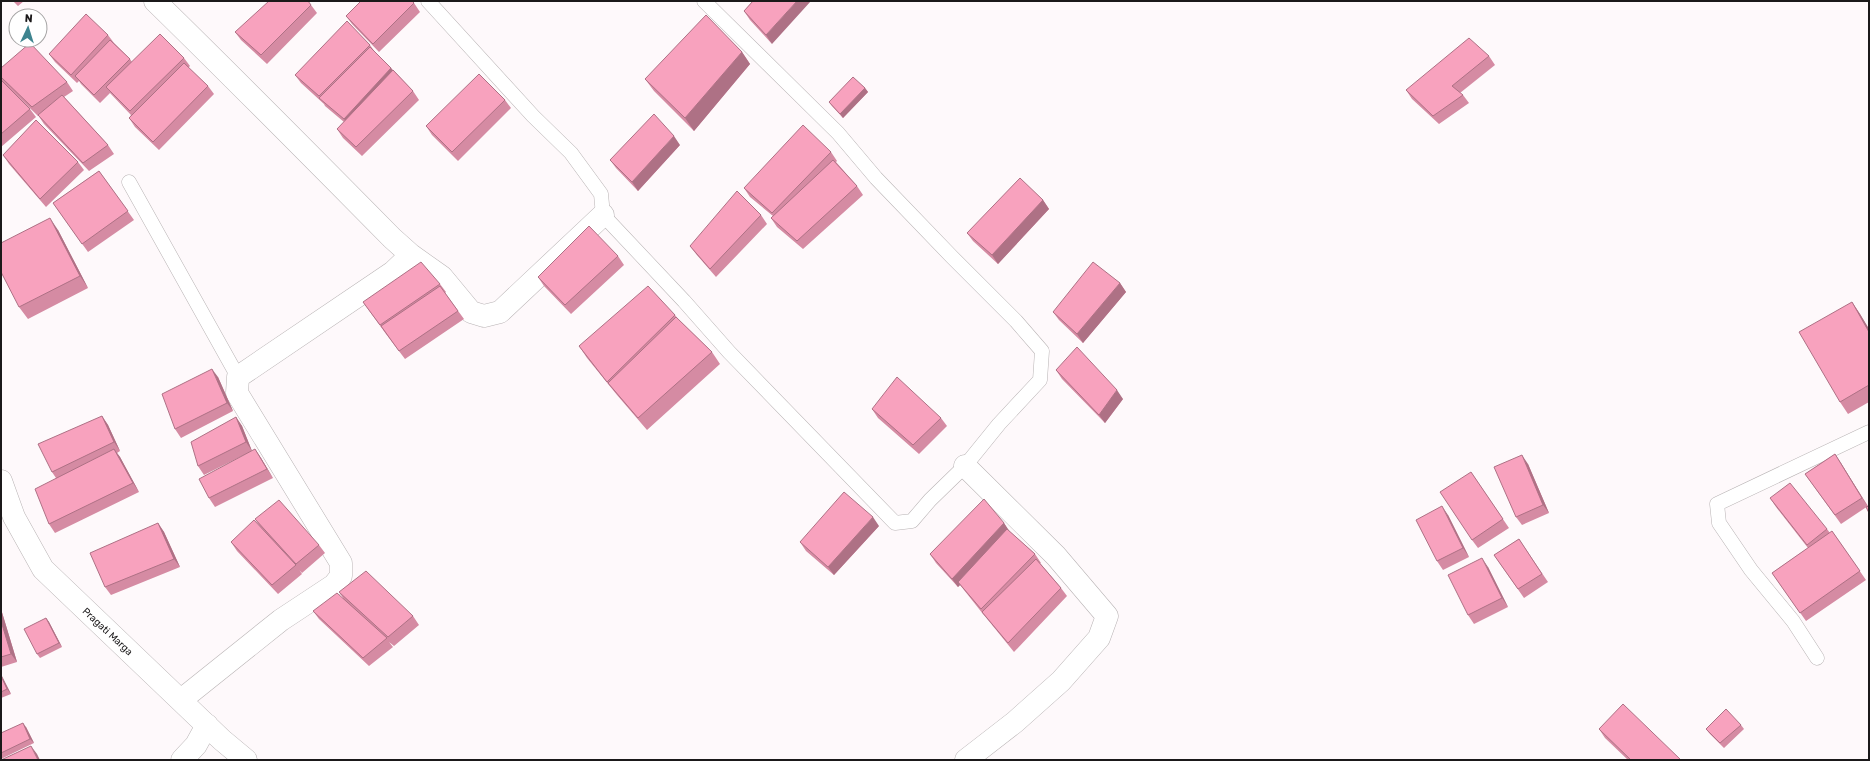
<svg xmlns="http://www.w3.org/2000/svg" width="1870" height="761" font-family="Rubik,sans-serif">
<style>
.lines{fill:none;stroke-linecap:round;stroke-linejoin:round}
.lane-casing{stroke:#b8b3b4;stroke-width:15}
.street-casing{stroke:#b8b3b4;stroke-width:23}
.lane{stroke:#fff;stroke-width:14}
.street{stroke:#fff;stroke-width:22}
.wall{fill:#d58ba3}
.shaded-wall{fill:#ae7185}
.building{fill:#f8a2be;stroke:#ae7185}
.labels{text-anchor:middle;stroke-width:3;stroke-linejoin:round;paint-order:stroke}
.street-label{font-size:10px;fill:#1b191a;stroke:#fff}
</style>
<rect width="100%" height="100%" fill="#fef9fb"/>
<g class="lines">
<g class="lane-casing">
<path id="lane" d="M428,1L533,116L571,153L601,194L603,215L684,301L729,352L895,523L912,521L930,500L965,466L999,424L1040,380L1042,351L1016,321L952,257L876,178L838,133L704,1
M129,182L238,377
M1817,658L1793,621L1751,570L1719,523L1717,504L1869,432"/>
</g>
<g class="street-casing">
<path id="street" d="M155,1C235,79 313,158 392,238L411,255L393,272L238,377L237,393L341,563V576L334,585L281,620L181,700
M411,255L442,277L471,312L484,316L500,312L603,215
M965,466L1056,556L1107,616L1099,638L1061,681L1015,722L966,760
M1,481L14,517L43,569L222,740L246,760
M182,760L196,745L207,725"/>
</g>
<use href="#lane" class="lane"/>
<use href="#street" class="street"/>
</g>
<path class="wall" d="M13,1H24L18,6Z
M753,1L772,44L750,20L744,11Z
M414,3L420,12L379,52L352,24L346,16Z
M311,5L317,13L267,64L241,40L235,32Z
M108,35L114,43L130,59L132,62L184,58L190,66L188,68L208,86L214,94L159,150L135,127L129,118L131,115L110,93L100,103L81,84L79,81L77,83L55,62L49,54Z
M370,45L375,52L391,68L413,91L419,100L362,156L343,138L337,129L344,122L325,106L324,104L301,83L295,75Z
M742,52L750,64L694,131L654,91L645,79Z
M1489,56L1495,65L1460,93L1463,95L1469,103L1439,124L1412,99L1406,90Z
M1,68L67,82L73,91L64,97L108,145L114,154L89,171L44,124L38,115V116L2,81L1,79Z
M1,80L30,109L36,117L1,147Z
M865,88L868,92L843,118L832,106L829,102Z
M505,100L511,108L458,161L432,135L426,126Z
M680,145L638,191L616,168L610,160Z
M831,152L837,161L836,162L857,186L863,195L803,249L777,227L771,218L773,216L750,197L744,188Z
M3,155L78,162L84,170L46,207L9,164Z
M99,171L134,220L88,252L53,203Z
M1043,200L1049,209L998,264L973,241L967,233Z
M761,215L767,224L716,277L696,254L690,246Z
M58,230L88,288L28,319L19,307Z
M618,256L624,265L571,314L544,286L538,277Z
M1120,283L1126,292L1083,343L1059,320L1053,312Z
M440,284L446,292L445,293L464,319L405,359L386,334L363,302Z
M1852,302L1860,314L1869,329V402L1848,414L1840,402Z
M675,315L678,319L712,352L720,364L647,430L617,395L587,358L579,346Z
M1056,370L1123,399L1105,423L1062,379Z
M218,377L233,411L181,438L175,429Z
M872,409L941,418L947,426L919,454L878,418Z
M102,416L108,425L120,451L117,453L120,457L139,492L55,533L49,524L56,478L52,472Z
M236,417L242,426L252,451L204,475L198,466Z
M255,449L261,458L273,478L215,507L209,498Z
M1835,454L1868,506L1841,524L1805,474Z
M1528,464L1549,513L1522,525L1516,517Z
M1471,472L1509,528L1478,548L1472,540Z
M1770,498L1827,529L1830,533L1832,531L1866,580L1806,621L1772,573L1808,548L1776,507Z
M1448,515L1469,557L1443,570L1437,561Z
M255,519L319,545L325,553L302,573L261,528Z
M158,523L164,532L180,567L111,595L105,587Z
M1004,523L1008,530L1035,554L1041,563H1040L1061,588L1067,596L1014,652L988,620L983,614L964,590L960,585L958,587L936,563L930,554Z
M879,526L834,575L806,551L800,542Z
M1519,539L1548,582L1524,598L1494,555Z
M231,542L296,565L302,574L278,594L237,551Z
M1488,567L1508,607L1474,624L1468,615Z
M339,592L413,616L419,625L394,646L389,642L393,647L369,666L319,619L313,611L343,598Z
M1,609L17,662L1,667Z
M46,618L49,622L62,647L40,658L37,654Z
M1,675L11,694L1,698Z
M1741,725L1744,729L1724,748L1709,733L1706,729Z
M26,727L34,743L1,759V733Z
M1599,729L1681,760H1628L1605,738Z"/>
<path class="shaded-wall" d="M797,1H811L772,44L766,35Z
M742,52L750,64L694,131L685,118Z
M391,68L397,76L350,127L344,119Z
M865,88L868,92L843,118L840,114Z
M674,136L680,145L638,191L632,182Z
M1043,200L1049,209L998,264L992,255Z
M50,218L58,230L88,288L80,276Z
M1120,283L1126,292L1083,343L1077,334Z
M1852,302L1860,314L1869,329V332Z
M212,369L218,377L233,411L227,403Z
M1117,390L1123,399L1105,423L1099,415Z
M102,416L108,425L120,451L114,442Z
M236,417L242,426L252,451L246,442Z
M114,449L120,457L139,492L133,483Z
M255,449L261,458L273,478L267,469Z
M1835,454L1841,463L1868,507L1862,498Z
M1522,455L1528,464L1549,513L1543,505Z
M1442,506L1448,515L1469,557L1463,548Z
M873,517L879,526L834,575L828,567Z
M158,523L164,532L180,567L174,559Z
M1004,523L1010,532L958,582L960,585L958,587L952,579Z
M1482,558L1488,567L1508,607L1502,598Z
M1,609L17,662L11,654L1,621Z
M46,618L49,622L62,647L59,643Z
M1,675L2,676L11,694L7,689L1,676Z
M23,723L26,727L34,743L30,739Z
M31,746L37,754L40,760H38Z"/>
<path class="building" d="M269,1H308L311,5L261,55L235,32Z
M361,1H412L414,3L373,44L346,16Z
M753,1H797L766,35L744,11Z
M86,14L108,35L71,75L49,54Z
M706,15L742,52L685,118L645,79Z
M347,21L370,45L319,96L295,75Z
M160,34L184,58L130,111L106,87Z
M1469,38L1489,56L1452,86L1463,95L1433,116L1406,90Z
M110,40L130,59L94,95L75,76Z
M30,43L67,82L32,107L1,77V68Z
M370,47L391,68L344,119L319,98Z
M184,63L208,86L153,142L129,118Z
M393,70L413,91L356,147L337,129Z
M479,74L505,100L452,152L426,126Z
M853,77L865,88L840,114L829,102Z
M1,80L30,109L1,134Z
M62,95L108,145L83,163L38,115Z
M654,114L674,136L632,182L610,160Z
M36,120L78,162L40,199L3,155Z
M803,125L831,152L772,213L744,188Z
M833,160L857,186L797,241L771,218Z
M99,171L128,211L82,244L53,203Z
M1020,178L1043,200L992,255L967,233Z
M737,191L761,215L710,269L690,246Z
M50,218L80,276L19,307L1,272V243Z
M589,226L618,256L565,305L538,277Z
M421,262L440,284L380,325L363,302Z
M1093,262L1120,283L1077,334L1053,312Z
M440,286L458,311L399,351L381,326Z
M648,286L675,315L607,382L579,346Z
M1852,302L1869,332V385L1840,402L1799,332Z
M676,317L712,352L638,418L608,383Z
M1077,347L1117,390L1099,415L1056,370Z
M212,369L227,403L175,429L162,394Z
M897,377L941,418L913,445L872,409Z
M102,416L114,442L52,472L38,444Z
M236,417L246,442L198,466L191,442Z
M114,449L133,483L49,524L35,489Z
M255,449L267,469L209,498L199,479Z
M1835,454L1862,498L1835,515L1805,474Z
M1522,455L1543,505L1516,517L1494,467Z
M1471,472L1503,519L1472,540L1440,492Z
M1790,483L1827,529L1807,545L1770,498Z
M844,492L873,517L828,567L800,542Z
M984,499L1004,523L952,579L930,554Z
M279,500L319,545L296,564L255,519Z
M1442,506L1463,548L1437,561L1416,520Z
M1869,506V513L1866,507Z
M254,520L296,565L272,585L231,542Z
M158,523L174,559L105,587L90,553Z
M1007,529L1035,554L981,609L958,582Z
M1832,531L1860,571L1800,613L1772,573Z
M1519,539L1542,574L1518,589L1494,555Z
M1482,558L1502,598L1468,615L1448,575Z
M1036,559L1061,588L1008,643L982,612Z
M366,571L413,616L388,637L339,592Z
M337,593L387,638L363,658L313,611Z
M46,618L59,643L37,654L24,629Z
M1,621L11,654L1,657Z
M1,676L7,689L1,692Z
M1623,704L1681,760H1631L1599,729Z
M1726,709L1741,725L1720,743L1706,729Z
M23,723L30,739L1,753V733Z
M31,746L38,760H1Z"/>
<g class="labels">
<g class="street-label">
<text transform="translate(108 631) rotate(43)" y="4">Pragati Marga</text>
</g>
</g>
<rect width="1870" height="761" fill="none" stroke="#1b191a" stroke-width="4"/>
<g transform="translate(28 28) rotate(4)"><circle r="19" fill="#ffffff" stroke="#a4a3a3"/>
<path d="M0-3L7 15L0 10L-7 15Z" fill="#3e848f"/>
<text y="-6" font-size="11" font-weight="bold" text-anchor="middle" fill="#1b191a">N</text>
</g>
</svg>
